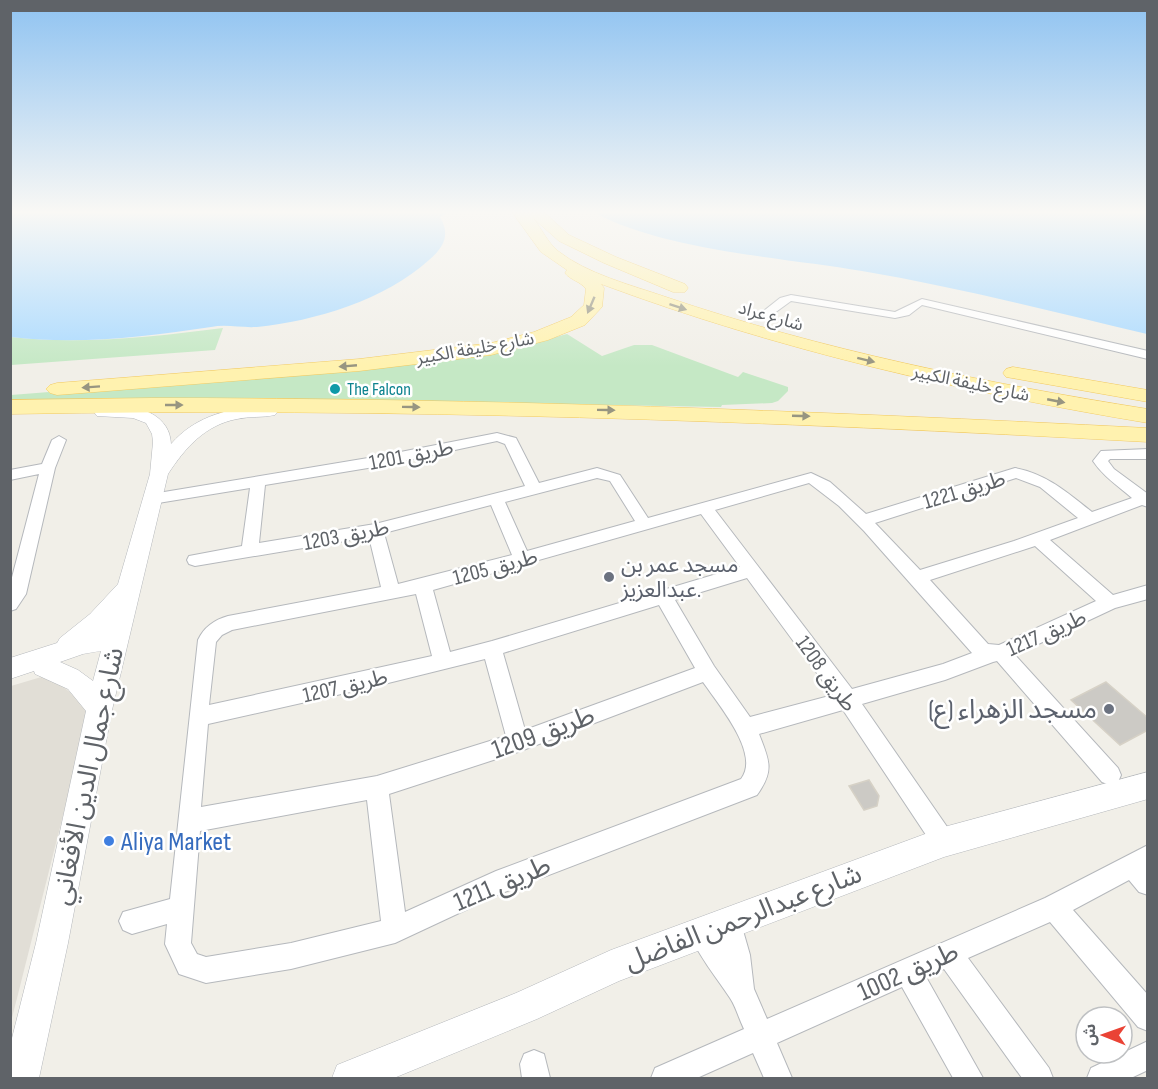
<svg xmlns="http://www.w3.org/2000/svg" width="1158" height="1089" font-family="'Sofia Sans Condensed','Noto Sans Arabic',sans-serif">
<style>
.education{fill:#e1ded6}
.green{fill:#c5e8c5}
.water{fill:#aadaff}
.building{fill:#cccac5;stroke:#d6d1c6;stroke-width:1.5}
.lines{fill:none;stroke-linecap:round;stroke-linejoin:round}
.minor-casing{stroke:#b5b8bc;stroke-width:2}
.tertiary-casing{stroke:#b5b8bc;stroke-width:1}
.primary-casing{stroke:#f2c960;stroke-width:1}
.minor{fill:#fff;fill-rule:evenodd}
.tertiary{fill:#fff;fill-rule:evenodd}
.primary{fill:#fff2af;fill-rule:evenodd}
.oneway{fill:#979581}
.culture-dot{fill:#0f9aa8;stroke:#fff;stroke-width:2}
.worship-dot{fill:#6b7280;stroke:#fff;stroke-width:2}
.shop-dot{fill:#3f7fe0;stroke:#fff;stroke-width:2}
.labels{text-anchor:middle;stroke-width:5;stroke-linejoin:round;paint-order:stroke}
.far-street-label{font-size:18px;fill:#5f6368;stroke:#fff}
.far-culture-label{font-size:18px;fill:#0d838f;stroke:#fff;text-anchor:start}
.street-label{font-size:22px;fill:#5f6368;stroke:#fff}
.worship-label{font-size:22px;fill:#5b616d;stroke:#fff;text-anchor:start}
.near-worship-label{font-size:27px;fill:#5b616d;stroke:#fff;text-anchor:end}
.near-street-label{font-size:27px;fill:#5f6368;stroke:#fff}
.near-shop-label{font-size:27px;fill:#366cbe;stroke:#fff;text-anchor:start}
</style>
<rect width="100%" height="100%" fill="#f1efe8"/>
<path class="education" d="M48,675L90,708L11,1022V686Z"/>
<path class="green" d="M223,328L215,350L11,365V337C80,345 154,337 223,328Z
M567,334L602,356L634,345H652L738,377L743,372L788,387V391L778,401L772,403L722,405L721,407L372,401L11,404V395L443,361L507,350Z"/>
<path class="water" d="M11,213H448L440,217C451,235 443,248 429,260C385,300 315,321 257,327C241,328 226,324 211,327C146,337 77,345 11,337Z
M595,213H1147V334C1052,312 958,287 862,271C781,257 667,251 595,213Z"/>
<path class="building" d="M1106,682L1148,718V730L1120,745L1071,700Z
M869,780L879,796L877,806L864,810L849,786Z"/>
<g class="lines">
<g class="minor-casing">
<path id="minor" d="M791,295L895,312L922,299L1148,351V359L922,305L909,315L895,318L791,301L769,317H761V313L780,298Z
M497,433L516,438L539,483L597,468L620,475L648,518L811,473L830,482L866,514L1015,468C1047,474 1068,493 1092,512L1132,498C1118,486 1103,476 1093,461L1101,451L1148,449V459H1110L1108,461L1114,469L1148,494V507L1142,505L1050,540L1113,595L1148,585V599L1115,608L1015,655L1118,768L1121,775L1118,782L1110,785L1102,782L997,661L993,662L945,680L862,704L952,834L956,842L952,850L944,854L936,850L843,710L759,734C769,760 775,770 757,795L502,893L395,943L291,969L206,983L179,974L165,944L167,924L132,934L123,930L119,921L123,912L170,899L198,640C204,627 214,620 228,616L381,587L369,537L195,566L189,564L187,560L189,556L242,546L250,488L152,504L144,499L152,494L380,456ZM497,441L505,444L525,486L375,524L259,543L265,485L380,466ZM597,478L610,481L635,521L527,551L505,502ZM1016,478L1040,487L1078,518L1014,541L920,570L875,523ZM809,483L839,506L864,531L972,653L943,664L852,689L715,510ZM491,505L512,555L398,584L384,533ZM701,514L740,567L492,641L450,652L433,590ZM1035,546L1096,601L999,645L988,644L930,580ZM747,578L833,695L750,717L714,666L675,600ZM416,594L432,656L209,705L216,642L222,635L232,630ZM659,605L695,668L525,730L503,653ZM485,659L506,736L377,776L201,807L208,724L368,688ZM703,682C718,704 761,754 741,779L496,871L405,912L389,794L518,752ZM367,800L381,921L291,943L206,957L197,954L191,943L200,831Z
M59,436L66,440L55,468L26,594L16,609L10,611V585L39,474L10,480V470L42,464L52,440Z
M1148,845V895L1139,892L1129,880L1073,910L1148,995V1031L1138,1027L1050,922L968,958L1049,1068L1053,1078H1022L944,969L926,977L983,1078H953L902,987L777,1043L792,1078H764L753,1053L697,1078H651L655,1068L744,1029C739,1019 736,1007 730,998C715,975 701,960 689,933L693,924L702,920L711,924L721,940L716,922L720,913L729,909L738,913L750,955L754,989L767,1019L1045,898Z
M1148,1041V1070L1131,1078H1087L1091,1068Z
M534,1050L544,1054L550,1078H522L520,1064L524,1054Z"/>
</g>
<g class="tertiary-casing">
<path id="tertiary" d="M269,406L275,407L278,411L275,415C263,418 250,416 237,419C205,425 185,448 168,474L112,710L68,943L39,1078H10V1046L36,943L86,711L68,689L35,674L34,671L10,679V658L57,643L60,638L90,614L118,584L150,474L153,442L152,434L146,423L133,418L97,416L94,412L97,408C125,401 170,409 171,444C196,415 232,407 269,406ZM101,651L93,681L78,670L60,662L83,654Z
M1148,772V799L944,857L619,981L537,1019L394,1078H332L337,1065L516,993L611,950L944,827Z"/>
</g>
<g class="primary-casing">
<path id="primary" d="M513,213H545L569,235L616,257L685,284L688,288L685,292H673L604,263L559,241L533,218C542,229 547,242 558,251C587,274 631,285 666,297C822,350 985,383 1148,409V423C962,392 778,350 601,284L604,288L602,307L585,325L548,340L491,355L359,371L57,395L50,393L46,389L50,385L57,383L359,359L491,343L534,332L571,317L584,305L586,289C580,281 570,280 565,273L567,270L541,252Z
M1013,367L1148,390V402L1006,377L1003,373L1006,369Z
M152,398C485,398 816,411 1148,428V442C769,421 390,407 10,414V400Z"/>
</g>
<use href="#minor" class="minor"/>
<use href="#tertiary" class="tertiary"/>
<use href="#primary" class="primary"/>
</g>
<defs><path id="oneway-solid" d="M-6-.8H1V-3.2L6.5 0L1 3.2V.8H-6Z" transform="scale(1.5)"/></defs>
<g class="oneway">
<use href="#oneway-solid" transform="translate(591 305) rotate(113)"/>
<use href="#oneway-solid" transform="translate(678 307) rotate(18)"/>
<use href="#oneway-solid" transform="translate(866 360) rotate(14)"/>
<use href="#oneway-solid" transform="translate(348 366) rotate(175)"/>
<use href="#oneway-solid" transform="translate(91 387) rotate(176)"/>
<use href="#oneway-solid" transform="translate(1056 401) rotate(11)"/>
<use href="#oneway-solid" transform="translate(174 405)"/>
<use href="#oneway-solid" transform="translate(411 407) rotate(1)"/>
<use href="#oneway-solid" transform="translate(606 410) rotate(1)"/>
<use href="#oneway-solid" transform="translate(801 416) rotate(2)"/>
</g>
<linearGradient id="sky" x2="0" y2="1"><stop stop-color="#8fc3f1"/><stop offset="0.58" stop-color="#f9f8f5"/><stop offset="1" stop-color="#f9f8f5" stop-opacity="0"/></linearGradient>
<rect width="1158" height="366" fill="url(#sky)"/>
<circle class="culture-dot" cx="335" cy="389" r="6"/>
<g class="worship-dot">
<circle cx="609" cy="577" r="6"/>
<circle cx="1109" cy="709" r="6"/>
</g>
<circle class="shop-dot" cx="109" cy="841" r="6"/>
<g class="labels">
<g class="far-street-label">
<text transform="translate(771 316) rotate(16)" y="6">شارع عراد</text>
<text transform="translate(475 348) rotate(-10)" y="6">شارع خليفة الكبير</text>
<text transform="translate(971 383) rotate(12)" y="6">شارع خليفة الكبير</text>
</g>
<g class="far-culture-label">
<text x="347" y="395">The Falcon</text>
</g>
<g class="street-label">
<text transform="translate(411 454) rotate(-11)" y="8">طريق 1201</text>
<text transform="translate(964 489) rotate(-17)" y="8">طريق 1221</text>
<text transform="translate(346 534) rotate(-11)" y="8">طريق 1203</text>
<text transform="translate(495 566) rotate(-15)" y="8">طريق 1205</text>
<text transform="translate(1046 632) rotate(-24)" y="8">طريق 1217</text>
<text transform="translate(827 673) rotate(54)" y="8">طريق 1208</text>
<text transform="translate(345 685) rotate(-13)" y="8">طريق 1207</text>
</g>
<g class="worship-label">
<text x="621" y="572">مسجد عمر بن<tspan x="621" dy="25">عبدالعزيز.</tspan></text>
</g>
<g class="near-worship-label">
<text x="1097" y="718">مسجد الزهراء (ع)</text>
</g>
<g class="near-street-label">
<text transform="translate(543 732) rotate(-20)" y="9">طريق 1209</text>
<text transform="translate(87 776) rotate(-78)" y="9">شارع جمال الدين الأفغاني</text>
<text transform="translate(502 883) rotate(-23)" y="9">طريق 1211</text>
<text transform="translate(743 917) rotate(-21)" y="9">شارع عبدالرحمن الفاضل</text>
<text transform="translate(908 971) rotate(-24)" y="9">طريق 1002</text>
</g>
<g class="near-shop-label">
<text x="121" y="850">Aliya Market</text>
</g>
</g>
<rect width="1158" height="1089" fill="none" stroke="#5f6368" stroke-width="24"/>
<g transform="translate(1104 1035) rotate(271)"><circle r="28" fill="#ffffff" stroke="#bfc1c3" stroke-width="1.5"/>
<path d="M0-4.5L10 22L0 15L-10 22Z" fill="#ea4335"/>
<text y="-9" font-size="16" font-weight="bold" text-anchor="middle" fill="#5f6368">ش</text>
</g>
</svg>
